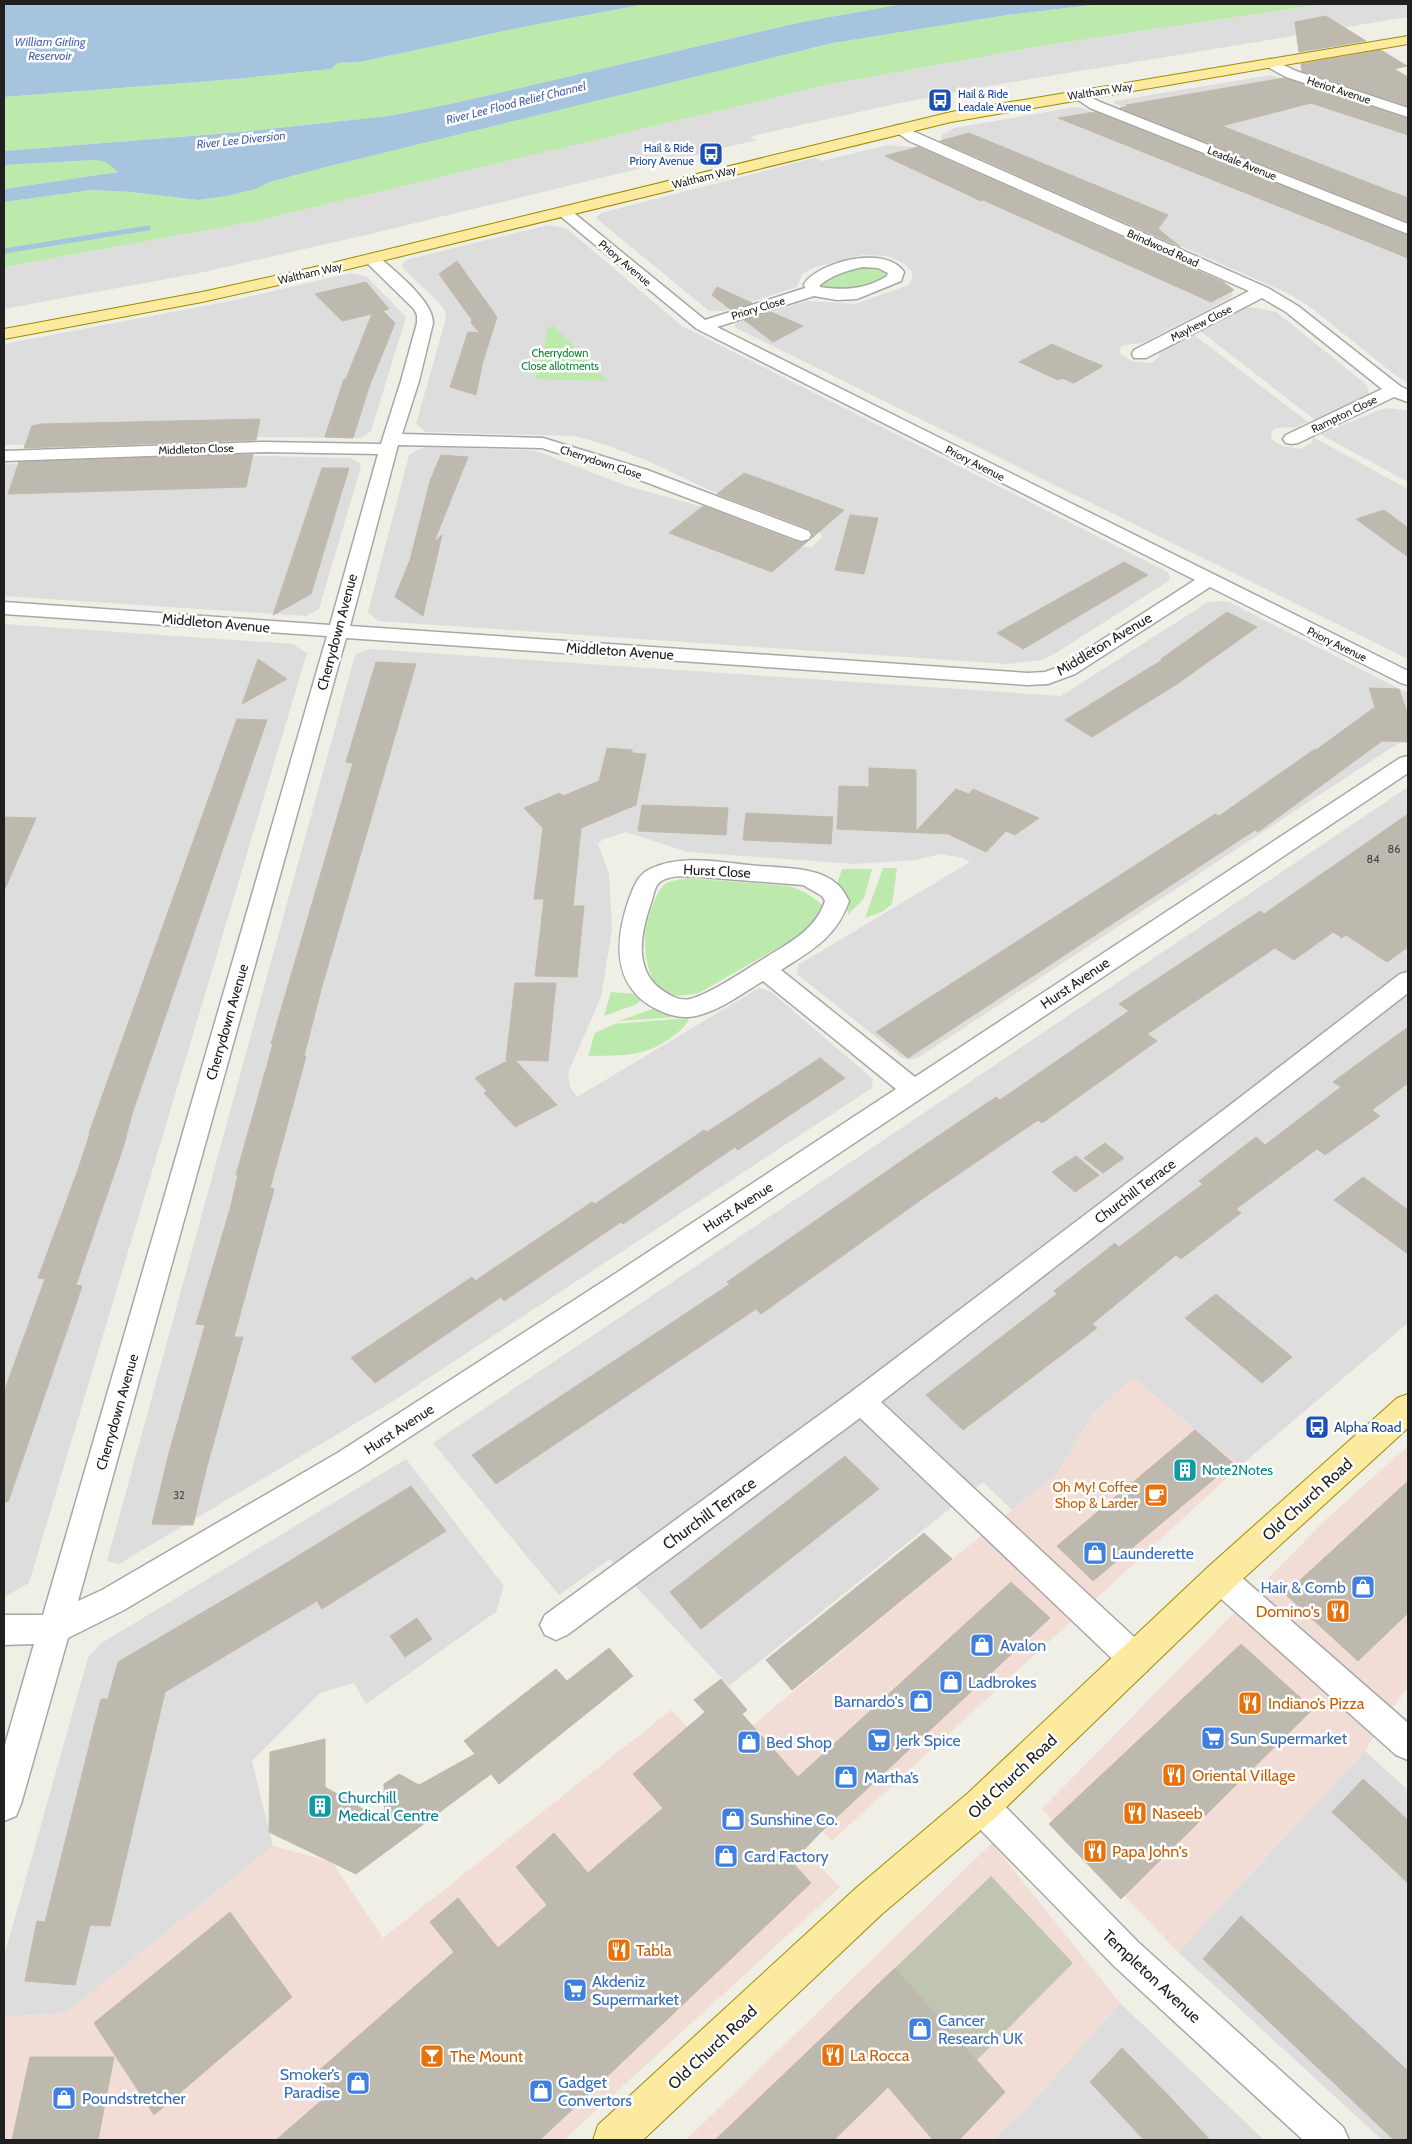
<svg xmlns="http://www.w3.org/2000/svg" width="1412" height="2144" font-family="Cabin,sans-serif">
<style>
.residential{fill:#dedddd}
.commercial{fill:#f1ddd6}
.construction{fill:#c0c5b1}
.grass{fill:#bceaac}
.water{fill:#a7c4de}
.lines{fill:none;stroke-linecap:round;stroke-linejoin:round}
.stream{stroke:#a7c4de;stroke-width:5}
.building{fill:#bdb9af;stroke:#c2baa8}
.minor-casing{stroke:#a7a7a7;stroke-width:3}
.primary-casing{stroke:#9b8c00;stroke-width:2}
.minor{fill:#fff;fill-rule:evenodd}
.primary{fill:#fceaa0;fill-rule:evenodd}
.labels{text-anchor:middle;stroke-width:5;stroke-linejoin:round;paint-order:stroke}
.far-street-label{font-size:11px;fill:#202020;stroke:#fff}
.far-transit-label{font-size:11px;fill:#164399;stroke:#fff;text-anchor:start}
.far-park-label{font-size:11px;fill:#0c8030;stroke:#fff}
.number-label{font-size:11px;fill:#474644}
.far-water-label{font-size:12px;font-style:italic;fill:#4b66b0;stroke:#fff}
.street-label{font-size:14px;fill:#202020;stroke:#fff}
.transit-label{font-size:14px;fill:#164399;stroke:#fff;text-anchor:start}
.culture-label{font-size:14px;fill:#0d838f;stroke:#fff;text-anchor:start}
.food-label{font-size:14px;fill:#c56008;stroke:#fff;text-anchor:end}
.near-street-label{font-size:16px;fill:#202020;stroke:#fff}
.near-shop-label{font-size:16px;fill:#366cbe;stroke:#fff;text-anchor:start}
.near-food-label{font-size:16px;fill:#c56008;stroke:#fff;text-anchor:start}
.near-culture-label{font-size:16px;fill:#0d838f;stroke:#fff;text-anchor:start}
</style>
<rect width="100%" height="100%" fill="#f0efe6"/>
<path class="residential" d="M1323,4H1408V17L983,87L890,105L757,135L750,137L757,140L370,234L204,272L4,309V267L257,221L831,84L1048,45Z
M1271,75L1408,120V219L1113,103L1114,101Z
M1075,107L1082,108L1408,238V383L1395,375L1309,306L1289,294L943,141L941,138L942,135L954,128Z
M887,145L913,147L1231,288L1233,295L1228,299L1143,343L1124,345L1120,348V354L1131,361L1152,363L1159,357L1160,352L1193,334L1308,422L1297,427L1276,428L1272,431L1271,437L1275,442L1283,446L1300,449L1312,443L1313,437L1408,489V659L736,328L734,324L807,301L855,304L895,290L908,285L912,279V272L906,265L897,260L886,256L863,255L815,267L802,274L797,287L723,311H709L597,219V217L601,213L814,158L822,161Z
M548,225L566,228L682,326L1168,572L1170,580L1053,655L1042,660L1007,664L378,621L368,612L409,455L417,450L425,447L527,450L539,452L627,486L733,515L777,534L784,543L792,546L812,547L822,537L819,529L793,522L707,489L646,460L606,445L575,436L426,432L416,424L446,318L445,311L438,302L403,268L402,264L409,259Z
M350,273L366,276L406,317L371,431L360,438L262,437L4,445V344L235,300Z
M1251,307L1276,312L1367,385L1369,395L1365,398L1315,420L1200,331L1241,309Z
M1391,408L1408,411V482L1320,434L1382,409Z
M269,456L349,458L360,463L361,467L319,609L306,616L4,596V464Z
M1218,601L1229,602L1408,693V737L919,1057L911,1060L902,1058L797,974L798,965L970,862L963,858L941,854L916,860L854,864L688,852L626,832L602,840L598,844L609,874L612,929L601,997L568,1073L570,1087L577,1097L759,988L770,991L873,1079L872,1088L395,1400L119,1564L107,1561L355,655L369,649L1061,696L1208,602Z
M4,624L293,644L307,653L29,1583L6,1596H4Z
M1408,787V1323L1240,1466L1133,1378L1094,1413L1056,1475L1012,1510L983,1482L729,1686L610,1559L559,1595L433,1443Z
M406,1459L504,1586L496,1612L366,1704L354,1683L320,1693L252,1761L273,1846L66,2013L4,2017V1956L88,1658L100,1644Z
M1365,1751L1408,1790V2140H1382L1178,1952Z
M1120,2003L1264,2140H992L1023,2112Z"/>
<path class="commercial" d="M1133,1378L1240,1466L832,1841L736,1739L1012,1510L1056,1475L1094,1413Z
M1408,1446V1688L1400,1697L1365,1751L1178,1952L1042,1809L1324,1521Z
M671,1710L840,1887L564,2140H4V2017L66,2013L273,1846L332,1862L383,1938Z
M992,1843L1120,2003L1023,2112L992,2140H686Z"/>
<path class="construction" d="M991,1876L1073,1963L977,2060L895,1968Z"/>
<path class="grass" d="M646,4H903L802,22L455,103L389,116L241,132L4,151V97L236,79L330,69L338,63L360,62L528,26Z
M1100,4H1323L1048,45L831,84L257,221L4,267V202L92,190L131,192L198,200L227,196L256,189L270,182L326,167L833,43L1007,15Z
M95,160L106,162L118,172L4,189V165Z
M866,267L882,269L887,276C865,291 845,292 820,287V283L838,274Z
M554,326L607,381L535,379L542,356L548,327Z
M883,868H897L892,904L882,912L865,918Z
M842,869H872L864,898L848,915L847,905L836,887Z
M687,878L788,886C802,890 811,895 822,905L823,914L819,924L699,993C685,996 667,999 657,986C648,974 644,951 645,937C646,924 654,893 665,884C671,880 680,880 687,878Z
M611,992L636,994L642,999L637,1004L604,1016Z
M656,1008L679,1015L677,1017L618,1021Z
M689,1018C687,1025 682,1029 677,1033C647,1058 624,1055 588,1056L595,1033L614,1024Z"/>
<path class="water" d="M4,4H646L528,26L360,62L338,63L331,69L236,79L4,97Z
M903,4H1100L1007,15L833,43L326,167L270,182L256,189L227,196L198,200L131,192L92,190L4,202V189L118,172L106,162L95,160L4,165V151L241,132L389,116L455,103L802,22Z"/>
<g class="lines">
<path class="stream" d="M4,251L148,228"/>
</g>
<path class="building" d="M1326,16L1366,41L1299,52L1295,22Z
M1381,50L1407,66L1394,69L1408,77V106L1302,71L1301,64Z
M1284,78L1408,119V135L1311,103L1222,126L1408,198V222L1120,108L1129,106L1126,105Z
M1095,112L1408,236V258L1058,118Z
M969,133L1168,215L1158,229L1181,247L940,141Z
M918,147L1223,282L1234,290L1211,302L983,200L981,201L885,156Z
M457,261L497,317L483,361L476,395L450,387L468,332L480,333L471,323L472,320L439,274Z
M366,282L389,309L383,311L395,323L369,387L353,438L325,437L344,379H346L372,314L342,321L315,294Z
M717,287L752,303L731,310L712,295Z
M771,312L803,326L773,342L744,320Z
M1052,344L1074,354L1103,366L1074,383L1062,378L1058,380L1019,362Z
M260,419L256,440L24,448L32,426L41,424Z
M253,454L246,487L8,494L19,462Z
M441,455L468,457L434,542L442,535L423,616L395,597L410,560L430,481Z
M322,468H349L311,594L273,615Z
M744,473L788,489L844,510L812,538L813,534L810,529L717,494Z
M703,506L794,541L801,543L808,541L772,572L669,533Z
M1384,510L1408,528V557L1356,519Z
M850,515L878,518L864,574L835,570Z
M1124,562L1148,575L1023,649L997,633Z
M1227,612L1257,627L1177,684L1092,737L1065,720L1162,660L1161,659Z
M258,659L287,679L242,704Z
M376,662L416,664L321,990L304,1056H306L301,1075L270,1188L274,1189L234,1337H243L207,1466L193,1525L152,1524L169,1453L205,1325L196,1324L230,1209L238,1175H236L273,1044H271L353,763L346,762Z
M1369,688L1399,689L1408,715V742L1382,741L1258,832L1255,830L908,1058L876,1032L1215,814L1219,816L1315,749L1316,750L1375,707Z
M237,719L267,720L132,1114L123,1148L76,1285L82,1286L74,1310L8,1502L4,1501V1392L45,1279L38,1278L79,1167L90,1133H89Z
M607,748L632,750V753L646,754L636,805L581,828L573,906H584L577,977L535,976L544,899H534L543,828L524,808L560,793L563,796L599,781Z
M869,768L916,770V831L956,789L969,794L973,789L1039,818L1015,835L1006,831L986,852L948,834L837,829L839,786L869,787Z
M642,805L728,808L726,835L638,831Z
M746,813L833,817L831,844L743,840Z
M1408,814V947L1387,962L1346,935L1342,938L1333,932L1294,960L1275,948L1147,1034L1157,1041L1042,1123L1038,1120L925,1197L761,1314L756,1309L496,1484L472,1455L730,1284L727,1282L913,1153L996,1097L1000,1100L1129,1011L1119,1004L1260,911L1264,914Z
M4,817L36,818L4,891Z
M515,983H556L548,1061L515,1060L557,1105L515,1127L484,1093L487,1091L475,1078L509,1060H506Z
M1408,1027V1083L1372,1110L1380,1116L1325,1155L1317,1149L1236,1209L1241,1213L1181,1259L1176,1255L1092,1324L1097,1328L963,1430L926,1395L1057,1294L1054,1291L1115,1243L1119,1247L1203,1184L1199,1181L1256,1137L1265,1145L1341,1087L1333,1082Z
M820,1058L845,1078L738,1150L735,1147L623,1224L621,1222L504,1301L501,1297L375,1383L351,1358L472,1277L475,1281L592,1202L595,1204L704,1130L707,1132Z
M1105,1143L1124,1158L1103,1173L1084,1158Z
M1076,1156L1099,1175L1075,1192L1052,1172Z
M1363,1177L1408,1210V1254L1334,1200Z
M1216,1294L1292,1357L1262,1383L1185,1318Z
M1195,1430L1233,1463L1093,1581L1057,1546Z
M845,1456L879,1489L701,1629L670,1592Z
M1408,1481V1613L1358,1661L1285,1594Z
M411,1486L446,1531L322,1609L317,1601L165,1692L110,1926L90,1925L75,1985L25,1981L37,1921L45,1922L101,1699H108L118,1662L280,1567Z
M924,1533L952,1559L792,1690L766,1660Z
M1011,1582L1050,1618L823,1830L792,1862L811,1883L540,2140H276L330,2093L316,2073L454,1952L430,1922L458,1898L498,1948L547,1905L516,1867L554,1833L588,1873L663,1808L633,1774L705,1712L694,1700L721,1679L747,1710L742,1714L798,1777Z
M417,1618L432,1639L405,1657L390,1636Z
M1241,1644L1313,1709L1121,1899L1049,1824Z
M609,1648L633,1676L499,1784L491,1774L356,1874L269,1832L270,1752L325,1739V1787L385,1822L384,1784L399,1774L419,1785L475,1754L464,1741L556,1669L567,1681Z
M1363,1779L1408,1820V1883L1332,1812Z
M230,1912L292,1997L154,2115L94,2023Z
M1241,1916L1408,2071V2140H1394L1203,1959Z
M895,1968L1005,2092L959,2140H933L888,2087L834,2140H715Z
M1122,2048L1169,2096L1210,2140H1144L1090,2082Z
M30,2057H114L98,2140H12Z"/>
<g class="lines">
<g class="minor-casing">
<path id="minor" d="M1271,59L1296,71L1408,108V117L1286,77L1266,66L1264,63Z
M1078,91L1100,102L1408,224V234L1090,108L1071,95Z
M899,125L1268,288L1298,306L1400,386L1408,390V402L1394,397L1298,443L1292,444L1286,443L1283,439L1286,435L1382,389L1286,312L1262,298L1146,358H1134L1132,354L1134,350L1249,291L909,141L892,129L894,126Z
M564,207L569,209L705,320L805,288L804,284C820,261 886,245 904,272L901,281L857,299L837,300L814,296L717,327L1408,671V685L1401,683L1210,587L1075,674L1048,684L1028,685L346,638L78,1601L102,1590L339,1452L610,1277L896,1089L763,981C741,994 714,1015 688,1017C675,1018 659,1011 649,1005C611,980 616,937 629,899C634,887 637,875 650,869C682,853 724,863 759,866C783,868 820,867 838,885C843,889 846,896 849,901C836,938 812,950 781,970L915,1077L1400,758L1408,756V773L630,1293L359,1470L124,1610L68,1638L21,1804L16,1816L4,1821V1748L34,1644L4,1645V1615H43L327,636L4,614V602L330,625L378,454L264,452L4,461V451L264,442L381,444L401,381L417,323V315L414,309L366,262L364,259L366,256H378C394,271 433,300 433,323L419,381L402,434L543,438L647,470L809,531L811,535L809,539L802,541L795,539L635,478L542,448L398,445L350,626L1028,673L1045,672L1061,666L1195,580L697,329L559,215L556,212L559,209ZM863,267L878,268L888,273L887,276C867,289 844,291 820,287V285C832,275 848,270 863,267ZM689,876L803,885L822,896L825,901C815,932 786,944 760,961C742,972 710,994 690,999C682,1001 672,997 665,992C633,972 640,935 651,903C653,898 654,890 657,885C664,876 679,876 689,876Z
M1408,972V993L881,1402L1147,1649L1152,1660L1147,1671L1136,1675L1125,1671L860,1418L567,1635L556,1640L545,1635L540,1625L545,1615L851,1392L1234,1102L1400,974Z
M1220,1564L1231,1568L1408,1723V1760L1396,1755L1209,1588L1205,1578L1209,1568Z
M981,1789L993,1794L1138,1942L1343,2127L1349,2140H1303L1114,1966L969,1818L964,1806L969,1794Z"/>
</g>
<g class="primary-casing">
<path id="primary" d="M1408,36V44L951,122L324,275L202,302L4,339V329L202,292L324,265L951,112Z
M1408,1394V1428L1232,1589L994,1819L882,1914L643,2140H593L598,2125L856,1888L968,1793L1208,1567L1397,1398Z"/>
</g>
<use href="#minor" class="minor"/>
<use href="#primary" class="primary"/>
</g>
<defs>
<g id="bus-square" transform="scale(1.25)"><rect x="-9" y="-9" width="18" height="18" rx="4" fill="#1a4fb4" stroke="#fff"/><path d="M-5-6H5V4H4V6H2V4H-2V6H-4V4H-5ZM-3.5-4V0h7V-4ZM-3.5 1.2v1.5H-2V1.2ZM2 1.2v1.5H3.5V1.2Z" fill="#fff"/></g>
<g id="building-square" transform="scale(1.25)"><rect x="-9" y="-9" width="18" height="18" rx="4" fill="#0f9aa8" stroke="#fff"/><path d="M-4-6H4V6H1V3H-1V6H-4ZM-2.5-4.3h1.7v1.8h-1.7ZM.8-4.3h1.7v1.8H.8ZM-2.5-1h1.7V.8h-1.7ZM.8-1h1.7V.8H.8Z" fill="#fff"/></g>
<g id="cafe-square" transform="scale(1.25)"><rect x="-9" y="-9" width="18" height="18" rx="4" fill="#e8710a" stroke="#fff"/><path d="M-5.5-4.5H6V0H3Q3 3.5 0 3.5H-2.5Q-5.5 3.5-5.5 0ZM3-3.2v2h1.7v-2ZM-6 4.5H4V6H-6Z" fill="#fff"/></g>
<g id="shop-square" transform="scale(1.25)"><rect x="-9" y="-9" width="18" height="18" rx="4" fill="#3f7fe0" stroke="#fff"/><path d="M-5-2.5h2.3a2.7 3.5 0 0 1 5.4 0H5L5.5 6h-11ZM-1.5-2.5h3a1.5 2.3 0 0 0-3 0Z" fill="#fff"/></g>
<g id="restaurant-square" transform="scale(1.25)"><rect x="-9" y="-9" width="18" height="18" rx="4" fill="#e8710a" stroke="#fff"/><path d="M-5-6h1v4h1v-4h1v4h1v-4h1v5L-1.5 .5V6h-2V.5L-5-1ZM5-6V6H3V1.5H1.5Q1.5-4 5-6Z" fill="#fff"/></g>
<g id="supermarket-square" transform="scale(1.25)"><rect x="-9" y="-9" width="18" height="18" rx="4" fill="#3f7fe0" stroke="#fff"/><path d="M-6-5.5h2.5l.6 2H6L4.5 2H-2.5L-4.4-4H-6ZM-1.5 3.2a1.3 1.3 0 1 0 .1 0ZM3 3.2a1.3 1.3 0 1 0 .1 0Z" fill="#fff"/></g>
<g id="bar-square" transform="scale(1.25)"><rect x="-9" y="-9" width="18" height="18" rx="4" fill="#e8710a" stroke="#fff"/><path d="M-6-5H6L.8 .8V4.5H3.5V6h-7V4.5H-.8V.8Z" fill="#fff"/></g>
</defs>
<g fill-rule="evenodd">
<use href="#bus-square" x="940" y="100"/>
<use href="#bus-square" x="711" y="154"/>
<use href="#bus-square" x="1317" y="1427"/>
<use href="#building-square" x="1185" y="1470"/>
<use href="#cafe-square" x="1156" y="1495"/>
<use href="#shop-square" x="1095" y="1553"/>
<use href="#shop-square" x="1363" y="1587"/>
<use href="#restaurant-square" x="1338" y="1611"/>
<use href="#shop-square" x="982" y="1645"/>
<use href="#shop-square" x="951" y="1682"/>
<use href="#shop-square" x="921" y="1701"/>
<use href="#restaurant-square" x="1250" y="1703"/>
<use href="#supermarket-square" x="1213" y="1738"/>
<use href="#supermarket-square" x="879" y="1740"/>
<use href="#shop-square" x="749" y="1742"/>
<use href="#restaurant-square" x="1174" y="1775"/>
<use href="#shop-square" x="846" y="1777"/>
<use href="#building-square" x="320" y="1806"/>
<use href="#restaurant-square" x="1135" y="1813"/>
<use href="#shop-square" x="733" y="1819"/>
<use href="#restaurant-square" x="1095" y="1851"/>
<use href="#shop-square" x="726" y="1856"/>
<use href="#restaurant-square" x="619" y="1950"/>
<use href="#supermarket-square" x="575" y="1990"/>
<use href="#shop-square" x="920" y="2029"/>
<use href="#restaurant-square" x="833" y="2055"/>
<use href="#bar-square" x="432" y="2056"/>
<use href="#shop-square" x="358" y="2083"/>
<use href="#shop-square" x="541" y="2091"/>
<use href="#shop-square" x="64" y="2098"/>
</g>
<g class="labels">
<g class="far-street-label">
<text transform="translate(1339 90) rotate(18)" y="4">Heriot Avenue</text>
<text transform="translate(1100 91) rotate(-9)" y="4">Waltham Way</text>
<text transform="translate(1242 163) rotate(22)" y="4">Leadale Avenue</text>
<text transform="translate(704 177) rotate(-14)" y="4">Waltham Way</text>
<text transform="translate(1163 248) rotate(24)" y="4">Brindwood Road</text>
<text transform="translate(625 263) rotate(40)" y="4">Priory Avenue</text>
<text transform="translate(310 273) rotate(-13)" y="4">Waltham Way</text>
<text transform="translate(758 308) rotate(-17)" y="4">Priory Close</text>
<text transform="translate(1201 323) rotate(-27)" y="4">Mayhew Close</text>
<text transform="translate(1344 414) rotate(-26)" y="4">Rampton Close</text>
<text transform="translate(196 449) rotate(-2)" y="4">Middleton Close</text>
<text transform="translate(601 462) rotate(18)" y="4">Cherrydown Close</text>
<text transform="translate(975 463) rotate(27)" y="4">Priory Avenue</text>
<text transform="translate(1337 644) rotate(26)" y="4">Priory Avenue</text>
</g>
<g class="far-transit-label">
<text x="958" y="98">Hail &amp; Ride<tspan x="958" dy="13">Leadale Avenue</tspan></text>
<text x="694" y="152" text-anchor="end">Hail &amp; Ride<tspan x="694" dy="13">Priory Avenue</tspan></text>
</g>
<g class="far-park-label">
<text x="560" y="357">Cherrydown<tspan x="560" dy="13">Close allotments</tspan></text>
</g>
<g class="number-label">
<text x="1394" y="853">86</text>
<text x="1373" y="863">84</text>
<text x="179" y="1499">32</text>
</g>
<g class="far-water-label">
<text x="50" y="46">William Girling<tspan x="50" dy="14">Reservoir</tspan></text>
<text transform="translate(516 103) rotate(-14)" y="4">River Lee Flood Relief Channel</text>
<text transform="translate(241 140) rotate(-6)" y="4">River Lee Diversion</text>
</g>
<g class="street-label">
<text transform="translate(216 623) rotate(5)" y="5">Middleton Avenue</text>
<text transform="translate(337 632) rotate(-75)" y="5">Cherrydown Avenue</text>
<text transform="translate(1104 644) rotate(-31)" y="5">Middleton Avenue</text>
<text transform="translate(620 651) rotate(4)" y="5">Middleton Avenue</text>
<text transform="translate(717 871) rotate(3)" y="5">Hurst Close</text>
<text transform="translate(1075 983) rotate(-34)" y="5">Hurst Avenue</text>
<text transform="translate(227 1022) rotate(-74)" y="5">Cherrydown Avenue</text>
<text transform="translate(1135 1191) rotate(-37)" y="5">Churchill Terrace</text>
<text transform="translate(738 1207) rotate(-33)" y="5">Hurst Avenue</text>
<text transform="translate(117 1412) rotate(-74)" y="5">Cherrydown Avenue</text>
<text transform="translate(399 1429) rotate(-33)" y="5">Hurst Avenue</text>
</g>
<g class="transit-label">
<text x="1334" y="1432">Alpha Road</text>
</g>
<g class="culture-label">
<text x="1202" y="1475">Note2Notes</text>
</g>
<g class="food-label">
<text x="1138" y="1492">Oh My! Coffee<tspan x="1138" dy="16">Shop &amp; Larder</tspan></text>
</g>
<g class="near-street-label">
<text transform="translate(1307 1499) rotate(-42)" y="6">Old Church Road</text>
<text transform="translate(709 1513) rotate(-36)" y="6">Churchill Terrace</text>
<text transform="translate(1012 1776) rotate(-43)" y="6">Old Church Road</text>
<text transform="translate(1152 1976) rotate(43)" y="6">Templeton Avenue</text>
<text transform="translate(712 2047) rotate(-43)" y="6">Old Church Road</text>
</g>
<g class="near-shop-label">
<text x="1112" y="1559">Launderette</text>
<text x="1346" y="1593" text-anchor="end">Hair &amp; Comb</text>
<text x="1000" y="1651">Avalon</text>
<text x="968" y="1688">Ladbrokes</text>
<text x="904" y="1707" text-anchor="end">Barnardo's</text>
<text x="1230" y="1744">Sun Supermarket</text>
<text x="896" y="1746">Jerk Spice</text>
<text x="766" y="1748">Bed Shop</text>
<text x="864" y="1783">Martha’s</text>
<text x="750" y="1825">Sunshine Co.</text>
<text x="744" y="1862">Card Factory</text>
<text x="592" y="1987">Akdeniz<tspan x="592" dy="18">Supermarket</tspan></text>
<text x="938" y="2026">Cancer<tspan x="938" dy="18">Research UK</tspan></text>
<text x="340" y="2080" text-anchor="end">Smoker’s<tspan x="340" dy="18">Paradise</tspan></text>
<text x="558" y="2088">Gadget<tspan x="558" dy="18">Convertors</tspan></text>
<text x="82" y="2104">Poundstretcher</text>
</g>
<g class="near-food-label">
<text x="1320" y="1617" text-anchor="end">Domino's</text>
<text x="1268" y="1709">Indiano’s Pizza</text>
<text x="1192" y="1781">Oriental Village</text>
<text x="1152" y="1819">Naseeb</text>
<text x="1112" y="1857">Papa John's</text>
<text x="636" y="1956">Tabla</text>
<text x="850" y="2061">La Rocca</text>
<text x="450" y="2062">The Mount</text>
</g>
<g class="near-culture-label">
<text x="338" y="1803">Churchill<tspan x="338" dy="18">Medical Centre</tspan></text>
</g>
</g>
<rect width="1412" height="2144" fill="none" stroke="#202020" stroke-width="10"/>
</svg>
